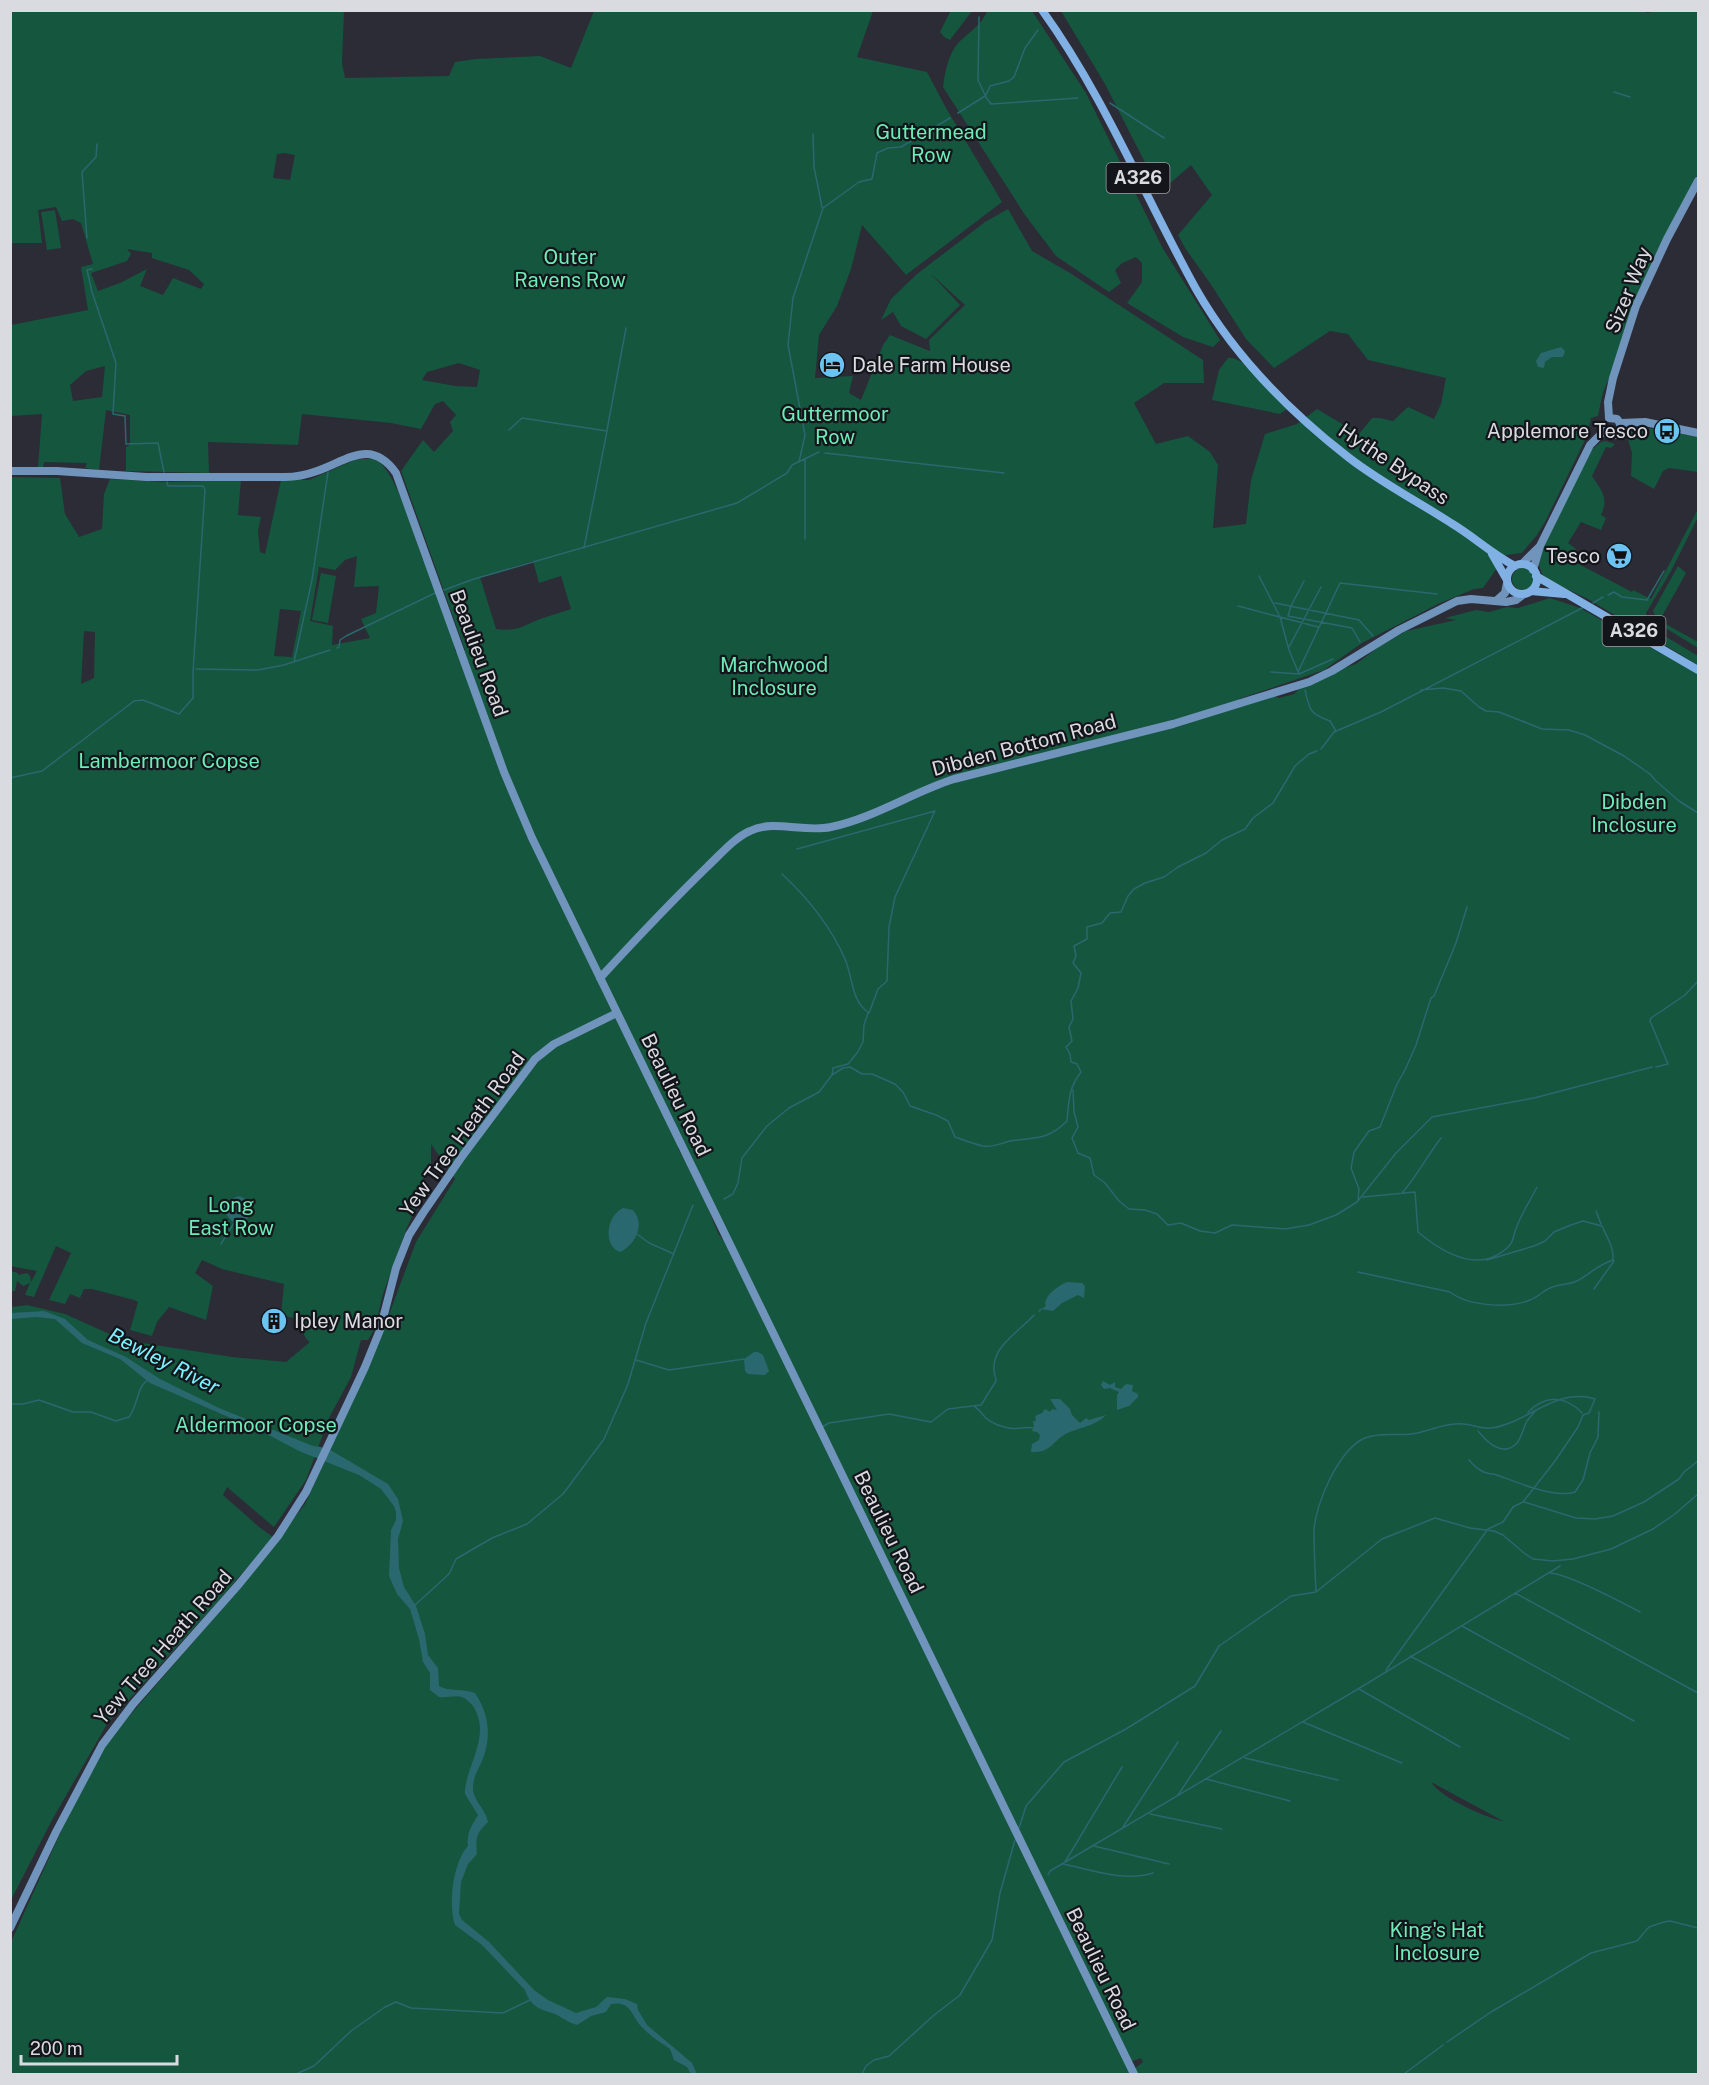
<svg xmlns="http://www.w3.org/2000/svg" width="1709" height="2085" font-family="'Public Sans',sans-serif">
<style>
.green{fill:#15563e;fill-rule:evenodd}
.water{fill:#2a686f}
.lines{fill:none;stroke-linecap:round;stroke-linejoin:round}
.stream{stroke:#2a686f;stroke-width:1.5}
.secondary{stroke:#7094bc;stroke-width:8}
.primary{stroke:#81b0e4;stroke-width:8}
.labels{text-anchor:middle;stroke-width:4.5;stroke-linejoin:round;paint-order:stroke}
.shield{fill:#14151a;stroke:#9fa0a5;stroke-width:1.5}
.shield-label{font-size:18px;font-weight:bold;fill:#dadbe1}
.park-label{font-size:20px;fill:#6decb8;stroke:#14151a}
.street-label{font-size:20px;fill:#dadbe1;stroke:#14151a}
.poi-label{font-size:20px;fill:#dadbe1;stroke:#14151a;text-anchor:start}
.water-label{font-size:21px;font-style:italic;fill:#7af2ff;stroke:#14151a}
</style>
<rect width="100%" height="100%" fill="#2b2c36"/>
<path class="green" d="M951,10L972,11L950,40L944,37L940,32Z
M1644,10L1647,13L1660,10L1698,11V173L1695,184L1651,263L1612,375C1603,386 1601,401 1598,416L1591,418L1587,436L1545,522L1537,535L1522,553L1506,555L1483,588L1474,589L1440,603L1362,643L1324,670L1239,699L1242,705L1275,696L1279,698L1294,694L1300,688L1340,669L1356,664L1380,646L1406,631L1456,620L1445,618L1476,610L1489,612L1507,607L1518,608L1550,598L1580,608L1698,674V2074H1136L1134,2069L1143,2062L1141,2058L1130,2062L680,1138L678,1149L696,1178L718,1233L726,1244L1132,2074H11V1942L62,1829L105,1744L234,1595L305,1504L378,1344L416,1242L455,1179L431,1144V1167L412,1197L415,1209L406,1230L383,1294L375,1328L368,1340H361L351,1377L329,1418L306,1480L274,1527L227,1487L223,1495L259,1527L273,1537L220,1599L107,1724L52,1820L11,1900V1307L27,1305L65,1314L123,1340L232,1357L286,1362L310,1342C302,1337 303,1328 302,1320L281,1315L284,1284L222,1269L202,1260L195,1273L213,1286L206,1320L169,1307L157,1322L152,1336L130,1330L138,1302L134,1300L92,1289H84L80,1298L70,1294L65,1304L49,1300L71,1253L56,1246L34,1297L25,1295L30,1283L23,1286L17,1281L15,1291H11V1271L18,1273V1275L27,1273L30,1276L31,1282L37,1271L10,1266L11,477L60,478L65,514L79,537L102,529L104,494L110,479L167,482L241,480L238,515L261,517L258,531L260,552L265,554L281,480H309L357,459H376C397,473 414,536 423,560L429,561L453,636L455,651L465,650L401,471L423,440L434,452L453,431L450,422L456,415L443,401L435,404L421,429L391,423L302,414L298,445L208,442L209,473L126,471V447L130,445V415L106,410L99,470L85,468L87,463L44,462L43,467H38L42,414L11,416V325L88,310L81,267L93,264L81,223L73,219L62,221L56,207L38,210L42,243H11L10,11H344L342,63L345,78L449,76L455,62L476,59L540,56L571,68L594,11H873L857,57L927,72L946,108L1002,202L906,275L862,225L851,269L837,306L819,335L815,378L853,376L849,393L861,400L883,345L890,335L930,351L929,340L965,305L931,274L960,305L926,339L901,326L893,312L881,320L891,299L917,274L985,222L1008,209L1032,251L1070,273L1203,360L1204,383H1164L1134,403L1156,444L1188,436L1210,452L1218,465L1213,528L1246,524L1251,480L1265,434L1297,424L1317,409L1359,434L1372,418H1380L1393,421L1408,407L1434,419L1441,404L1446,378L1368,360L1348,334L1330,331L1274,368L1246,339L1210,283L1185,248L1178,235L1212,195L1191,165L1160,192L1105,84L1061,11ZM284,153L295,155L290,180L273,178L277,154ZM127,249L152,253V258L189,270L204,284L201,289L173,278L163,295L140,286L147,269L120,283L98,291L91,273L127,261L131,254ZM459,363L480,370L477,387L455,386L422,380L427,372ZM105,366L102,397L73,401L70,385L86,371ZM357,556L354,587L379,586L376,613L361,619L370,638L332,645L333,626L310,621L319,567L335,570L345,560ZM533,561L539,583L561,576L571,609C562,612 552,615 543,618C523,625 519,632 496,629L480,577ZM280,609L301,611L292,657L274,656ZM84,631L95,632L94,678L81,684ZM1431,1782L1505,1822H1506C1486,1818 1441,1798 1431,1782Z
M987,11H1032L1086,93L1162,247L1220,340L1213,347L1183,337L1127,303L1142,282V263L1136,257L1122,263L1115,270L1121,283L1109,292L1056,256L1025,215L943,87C945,72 948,54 959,42C970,31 981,26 987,11Z
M55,210L61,248L47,250L41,212Z
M1228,358H1233L1242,362L1287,409L1280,414L1212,400L1219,370Z
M1633,427L1656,429L1698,437V472L1669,468L1663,471L1654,489L1631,476L1632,453L1627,436L1629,431Z
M1606,441L1615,444L1611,448L1606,447L1592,476C1602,491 1609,498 1601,515L1606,518L1601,530L1581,522L1568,543L1576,549L1571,560L1632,592L1633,590L1651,599L1698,509V517L1671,571L1646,613L1647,623L1653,629L1698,656V665L1588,599L1552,582L1542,574L1538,562L1542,548L1590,451L1601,442Z
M1678,566L1686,573L1661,618L1664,623L1698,642V648L1659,624L1653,611Z
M1512 579a11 11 0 1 1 22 0a11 11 0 1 1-22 0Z
M321,573L336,576L328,623L312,620Z"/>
<path class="water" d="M1561,347L1565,351L1563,357H1552L1545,362L1544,368L1538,367L1536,361L1541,353Z
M239,1196L251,1201L252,1204L246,1224L241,1226L232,1221L222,1210L226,1201Z
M623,1208L633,1210C646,1224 635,1245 620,1252C602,1245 607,1215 623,1208Z
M1067,1282L1082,1283L1085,1286L1084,1298L1078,1295L1062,1303L1053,1311L1042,1309C1050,1302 1043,1309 1046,1300C1049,1292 1060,1285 1067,1282Z
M44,1311L65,1319L88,1340L126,1357L160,1379L219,1408L313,1446L327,1448L388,1484L398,1499L403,1521L398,1539L399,1568L404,1587L416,1606L425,1634L428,1655L438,1668L439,1686C449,1692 463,1688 475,1693C489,1714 492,1737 482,1761C478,1770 473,1777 473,1788C473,1801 486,1809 488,1822C475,1835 476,1837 477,1854L468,1864L461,1882L459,1914L462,1920L489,1942L534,1990L548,2000L576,2013L596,2007L607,1997L625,1999L637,2004L638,2010L647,2025L692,2063L697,2074H691L687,2067L674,2060L670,2049C660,2042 651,2037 643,2028C631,2017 632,2000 611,2004L606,2012L591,2016L577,2025C569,2023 563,2018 555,2014C540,2009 531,2008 525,1990L482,1945L455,1925C448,1905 453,1862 468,1846C466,1834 472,1825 478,1815L465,1794V1789C469,1761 491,1734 473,1706C470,1703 467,1699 462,1697C455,1695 446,1698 439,1697L430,1690V1673L423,1662L419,1639L410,1609L397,1594L389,1576L391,1530L396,1520V1512L394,1506L381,1489L359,1475L299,1451L263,1432L150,1383L120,1359L82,1343L55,1319L36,1317L11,1319V1313Z
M754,1352H758L763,1355L769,1371L765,1375L748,1374L745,1371L744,1359Z
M1103,1381L1110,1385L1115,1382V1387L1121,1389L1126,1384L1133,1385L1132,1391L1138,1394V1397L1129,1406L1117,1410V1395L1119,1392L1110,1388L1104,1389L1101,1385Z
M1050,1399H1060L1070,1409L1072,1415L1080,1423L1086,1418L1089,1420L1106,1415C1095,1427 1078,1427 1064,1435C1057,1439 1053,1446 1045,1450C1041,1452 1035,1452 1031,1452L1032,1444L1039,1440L1040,1435L1037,1432L1032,1431L1034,1427L1033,1421H1036L1035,1416L1042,1413L1045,1409L1050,1412L1052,1409L1057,1410Z"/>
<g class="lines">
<path class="stream" d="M979,17L978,80L985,95
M1614,92L1630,97
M986,95L990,86L1009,81L1014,77L1025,48L1038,30
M1110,103L1164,138
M958,113L985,96L991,104L1078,98
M813,134L814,167L822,207
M87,238L82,172L96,157L97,144
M92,269L87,270L92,292L116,363L113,414L125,416L126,444L158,443L164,472
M509,430L522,418L607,431L584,548
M607,430L626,328
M825,453L1004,473
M805,459V539
M799,462L805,435L788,345L793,298L823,208L859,182L872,179L877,153L888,148L901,147L950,118
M1259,576L1280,617L1289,650L1299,674L1333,659
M444,590L474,579L737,503L787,473L792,465L819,452
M1608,595L1614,592L1622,597L1647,600L1664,571
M1275,603L1359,620L1373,636
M1593,603L1603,597
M1238,606L1318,627
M1288,616L1352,628L1360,642
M1288,616L1291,606L1304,581
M1289,647L1321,587
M337,648L339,647L340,640L346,636L435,593
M294,662L312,580L328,472
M196,669L258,670L284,665L330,650
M1271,672L1299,674
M1298,672L1340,583L1437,594
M1305,690C1310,711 1309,713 1330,721L1336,731
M1421,690L1443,688L1461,691L1479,707L1486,711L1499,712L1542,729L1569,730L1585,735L1624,756L1650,774L1656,781L1679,801L1698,813
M1321,749L1334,732L1381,712L1584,607
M10,778L42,771L134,701L143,700L179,714L193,698V672L205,490L203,486H168L167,482
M782,874C809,899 830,925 845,959C853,978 851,1001 869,1013L878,989L887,981L889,927L895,897L935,811L797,849
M1656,1067L1668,1064L1650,1021L1651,1018L1685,995L1698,981
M832,1075L833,1068L848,1064L857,1053L863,1042L864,1025L868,1013
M1073,1090L1074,1112L1078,1127L1072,1138L1078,1153L1090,1158L1094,1175L1105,1183L1119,1201L1129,1209L1145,1210L1157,1214L1168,1225L1181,1223L1200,1231L1215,1233L1232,1225L1285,1229L1309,1225L1336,1215L1357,1202L1396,1153L1432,1117L1534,1098L1652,1067
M1402,1193C1417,1176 1427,1156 1441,1138
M1363,1197L1415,1192L1418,1232C1443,1253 1480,1275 1509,1246C1514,1241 1513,1235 1516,1229C1521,1214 1530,1201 1537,1187
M724,1199L733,1194L738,1183L742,1158L767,1126L789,1108L819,1092L832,1075L843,1068L850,1067L862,1074H872L895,1084L903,1092L910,1106L936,1115L948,1121L955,1137C964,1140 974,1144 983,1146C993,1148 1001,1143 1010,1141C1035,1137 1047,1141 1067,1121C1069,1101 1068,1089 1081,1072L1077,1064L1071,1062L1070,1054L1066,1047L1072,1041L1069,1027L1073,1019L1071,1001L1078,988L1081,973L1073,963L1076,956L1074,946L1087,939V927L1102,923L1110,913L1121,912L1128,896L1134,889L1145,883L1164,877L1178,867L1206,853L1222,840L1245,829L1253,818L1273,803L1295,766L1309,754L1317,751
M1358,1200L1359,1189L1351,1168L1354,1152L1369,1131L1380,1127L1397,1084L1405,1070L1416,1045L1431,998L1434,996L1456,943L1467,907
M1596,1211L1601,1224
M637,1234L649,1243L674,1254
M221,1244L234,1223
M1358,1272L1450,1292C1468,1306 1508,1309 1530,1300C1538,1297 1543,1291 1550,1288C1558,1284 1568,1285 1577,1281C1591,1274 1595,1266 1613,1260C1614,1248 1607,1237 1602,1226L1583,1221L1571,1225L1554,1232L1545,1241L1534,1246L1487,1260
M1594,1289L1614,1261
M1039,1311L1042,1309
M636,1360L669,1370L744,1359
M10,1404H23L39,1400L73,1412H91L116,1421L129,1417C138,1405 137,1386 148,1380
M975,1407C980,1410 982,1414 986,1418C991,1423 1002,1427 1009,1428C1017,1430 1025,1426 1034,1428
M1528,1412C1546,1395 1565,1395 1582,1413
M822,1427L829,1423L889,1414L931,1422L948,1409L981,1405L996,1381C996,1376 993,1372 994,1367C994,1345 1021,1330 1034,1315
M1478,1431C1487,1442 1503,1458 1517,1443C1522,1437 1523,1428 1527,1421C1530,1417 1533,1414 1536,1410
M1469,1460C1476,1468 1483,1474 1494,1474C1514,1481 1555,1499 1575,1492L1583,1480L1590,1453L1598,1437L1599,1412
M1524,1502L1576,1518L1595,1519L1613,1516L1644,1502L1679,1479L1684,1472L1698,1461
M1550,1573C1569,1574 1621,1602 1640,1612
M1316,1591C1315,1571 1314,1551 1314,1531C1315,1504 1339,1449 1365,1438C1380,1432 1396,1436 1411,1434C1426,1432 1440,1425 1455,1424C1468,1422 1479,1429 1491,1428C1528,1423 1555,1387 1595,1399L1589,1413L1583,1415L1578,1427L1555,1461L1523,1502L1513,1507L1503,1522L1488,1529L1386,1670
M1515,1593L1698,1693
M414,1606L449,1574L456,1559L492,1538L527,1524L563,1494L604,1439L628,1384L646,1323L693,1205
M1462,1626L1634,1721
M1410,1656L1569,1739
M1359,1689L1460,1747
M1303,1722L1402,1763
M1245,1758L1338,1780
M1206,1779L1290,1801
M1178,1795L1221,1731
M1150,1814L1222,1829
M1123,1827L1178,1742
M1019,1828L1026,1806L1064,1762L1126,1729L1195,1686L1219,1646L1291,1596L1316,1592L1382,1539L1435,1518L1470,1528L1494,1531L1503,1535L1524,1553L1533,1559L1553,1561L1573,1559L1611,1549L1653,1529L1675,1514L1698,1494
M1094,1846L1169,1864
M1065,1862L1122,1767
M1063,1864C1092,1870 1124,1882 1153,1873
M1048,1875L1050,1871L1358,1689L1560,1566
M1447,2042L1491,2012L1591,1953L1637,1941L1649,1927L1664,1922L1670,1921L1698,1928
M296,2074L314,2066L351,2031L385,2007L396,2002L411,2008L503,2013L530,2000
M862,2074L866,2066L874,2060L889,2056L933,2016L960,1995L992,1940L1000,1893L1015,1840
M1404,2074L1443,2045"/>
<path class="secondary" d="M1609,418L1608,402L1613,378L1636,306L1667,239L1698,181
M1621,423L1645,422L1698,433
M1604,431C1614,442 1627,430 1617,419L1609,418
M10,471H57L146,477H285C296,477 306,475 317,471C348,460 371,438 396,473L504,772L532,838L1134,2074
M1522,564L1539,547
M1533,570L1540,546L1590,445L1604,431
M1496,601L1505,593L1507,583
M600,978C635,940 671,902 708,866C721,854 734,838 750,831C775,819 803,833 831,827C874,818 913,792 954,779L1173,724L1309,682L1332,671L1399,630L1457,601L1471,599L1506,602L1516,600L1524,594
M10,1928L56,1832L102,1745L133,1704L239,1584L278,1536L306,1492L365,1367L380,1330L396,1268L409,1235L423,1213L463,1155L535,1059L554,1044L617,1013"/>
<path class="primary" d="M1042,10C1104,96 1145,197 1196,289C1233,354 1289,411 1348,457C1380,482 1417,501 1451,523C1473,536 1492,554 1515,566
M1492,554L1507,580
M1507 579a15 15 0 1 1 30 0a15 15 0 1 1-30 0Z
M1536,576L1698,670
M1531,591L1564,594"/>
</g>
<defs>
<g id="hotel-disc" transform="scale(1.35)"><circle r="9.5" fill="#6ac3f1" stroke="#14151a"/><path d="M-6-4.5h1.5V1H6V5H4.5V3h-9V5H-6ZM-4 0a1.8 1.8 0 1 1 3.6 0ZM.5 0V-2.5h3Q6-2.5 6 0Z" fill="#111"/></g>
<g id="bus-disc" transform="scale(1.35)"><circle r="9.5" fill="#6ac3f1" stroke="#14151a"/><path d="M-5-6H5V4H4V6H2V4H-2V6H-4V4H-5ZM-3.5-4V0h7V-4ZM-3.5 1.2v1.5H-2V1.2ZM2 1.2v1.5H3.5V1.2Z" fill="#111"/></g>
<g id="supermarket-disc" transform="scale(1.35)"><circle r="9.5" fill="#6ac3f1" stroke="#14151a"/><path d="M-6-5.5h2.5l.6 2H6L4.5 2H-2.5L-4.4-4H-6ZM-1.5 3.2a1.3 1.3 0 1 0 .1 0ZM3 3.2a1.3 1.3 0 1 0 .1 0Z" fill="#111"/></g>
<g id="building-disc" transform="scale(1.35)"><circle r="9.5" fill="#6ac3f1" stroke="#14151a"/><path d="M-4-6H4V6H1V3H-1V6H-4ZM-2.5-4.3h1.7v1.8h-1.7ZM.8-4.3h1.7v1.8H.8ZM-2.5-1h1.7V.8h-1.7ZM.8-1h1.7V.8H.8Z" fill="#111"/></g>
</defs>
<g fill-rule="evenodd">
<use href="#hotel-disc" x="832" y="365"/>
<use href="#bus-disc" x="1667" y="431"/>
<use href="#supermarket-disc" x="1619" y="556"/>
<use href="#building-disc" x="274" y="1321"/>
</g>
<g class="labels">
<g class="shield">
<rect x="1106.5" y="163" width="63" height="30" rx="4.5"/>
<rect x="1602.5" y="616" width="63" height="30" rx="4.5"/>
</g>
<g class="shield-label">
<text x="1138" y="184">A326</text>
<text x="1634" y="637">A326</text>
</g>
<g class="park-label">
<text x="931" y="139">Guttermead<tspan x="931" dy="23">Row</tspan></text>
<text x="570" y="264">Outer<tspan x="570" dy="23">Ravens Row</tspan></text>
<text x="835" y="421">Guttermoor<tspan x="835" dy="23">Row</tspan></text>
<text x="774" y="672">Marchwood<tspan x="774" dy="23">Inclosure</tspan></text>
<text x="169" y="768">Lambermoor Copse</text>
<text x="1634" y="809">Dibden<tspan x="1634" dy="23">Inclosure</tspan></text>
<text x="231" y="1212">Long<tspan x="231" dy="23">East Row</tspan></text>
<text x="256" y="1432">Aldermoor Copse</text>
<text x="1437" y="1937">King's Hat<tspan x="1437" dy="23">Inclosure</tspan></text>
</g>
<g class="street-label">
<text transform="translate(1628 290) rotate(-68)" y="7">Sizer Way</text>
<text transform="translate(1394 464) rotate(34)" y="7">Hythe Bypass</text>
<text transform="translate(479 653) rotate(70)" y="7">Beaulieu Road</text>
<text transform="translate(1024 745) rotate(-15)" y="7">Dibden Bottom Road</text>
<text transform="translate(676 1095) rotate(64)" y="7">Beaulieu Road</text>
<text transform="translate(462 1134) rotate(-54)" y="7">Yew Tree Heath Road</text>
<text transform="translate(889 1532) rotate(64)" y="7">Beaulieu Road</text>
<text transform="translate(163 1647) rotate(-49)" y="7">Yew Tree Heath Road</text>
<text transform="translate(1101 1969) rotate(64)" y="7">Beaulieu Road</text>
</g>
<g class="poi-label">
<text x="852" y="372">Dale Farm House</text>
<text x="1648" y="438" text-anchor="end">Applemore Tesco</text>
<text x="1600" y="563" text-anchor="end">Tesco</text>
<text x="294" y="1328">Ipley Manor</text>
</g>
<g class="water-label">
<text transform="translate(164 1361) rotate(27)" y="7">Bewley River</text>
</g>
</g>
<rect width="1709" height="2085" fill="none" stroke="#dadbe1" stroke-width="24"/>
<path d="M21 2055v9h156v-9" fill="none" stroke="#dadbe1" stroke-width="3"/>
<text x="30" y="2055" font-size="18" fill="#dadbe1" stroke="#14151a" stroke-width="4.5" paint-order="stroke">200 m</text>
</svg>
